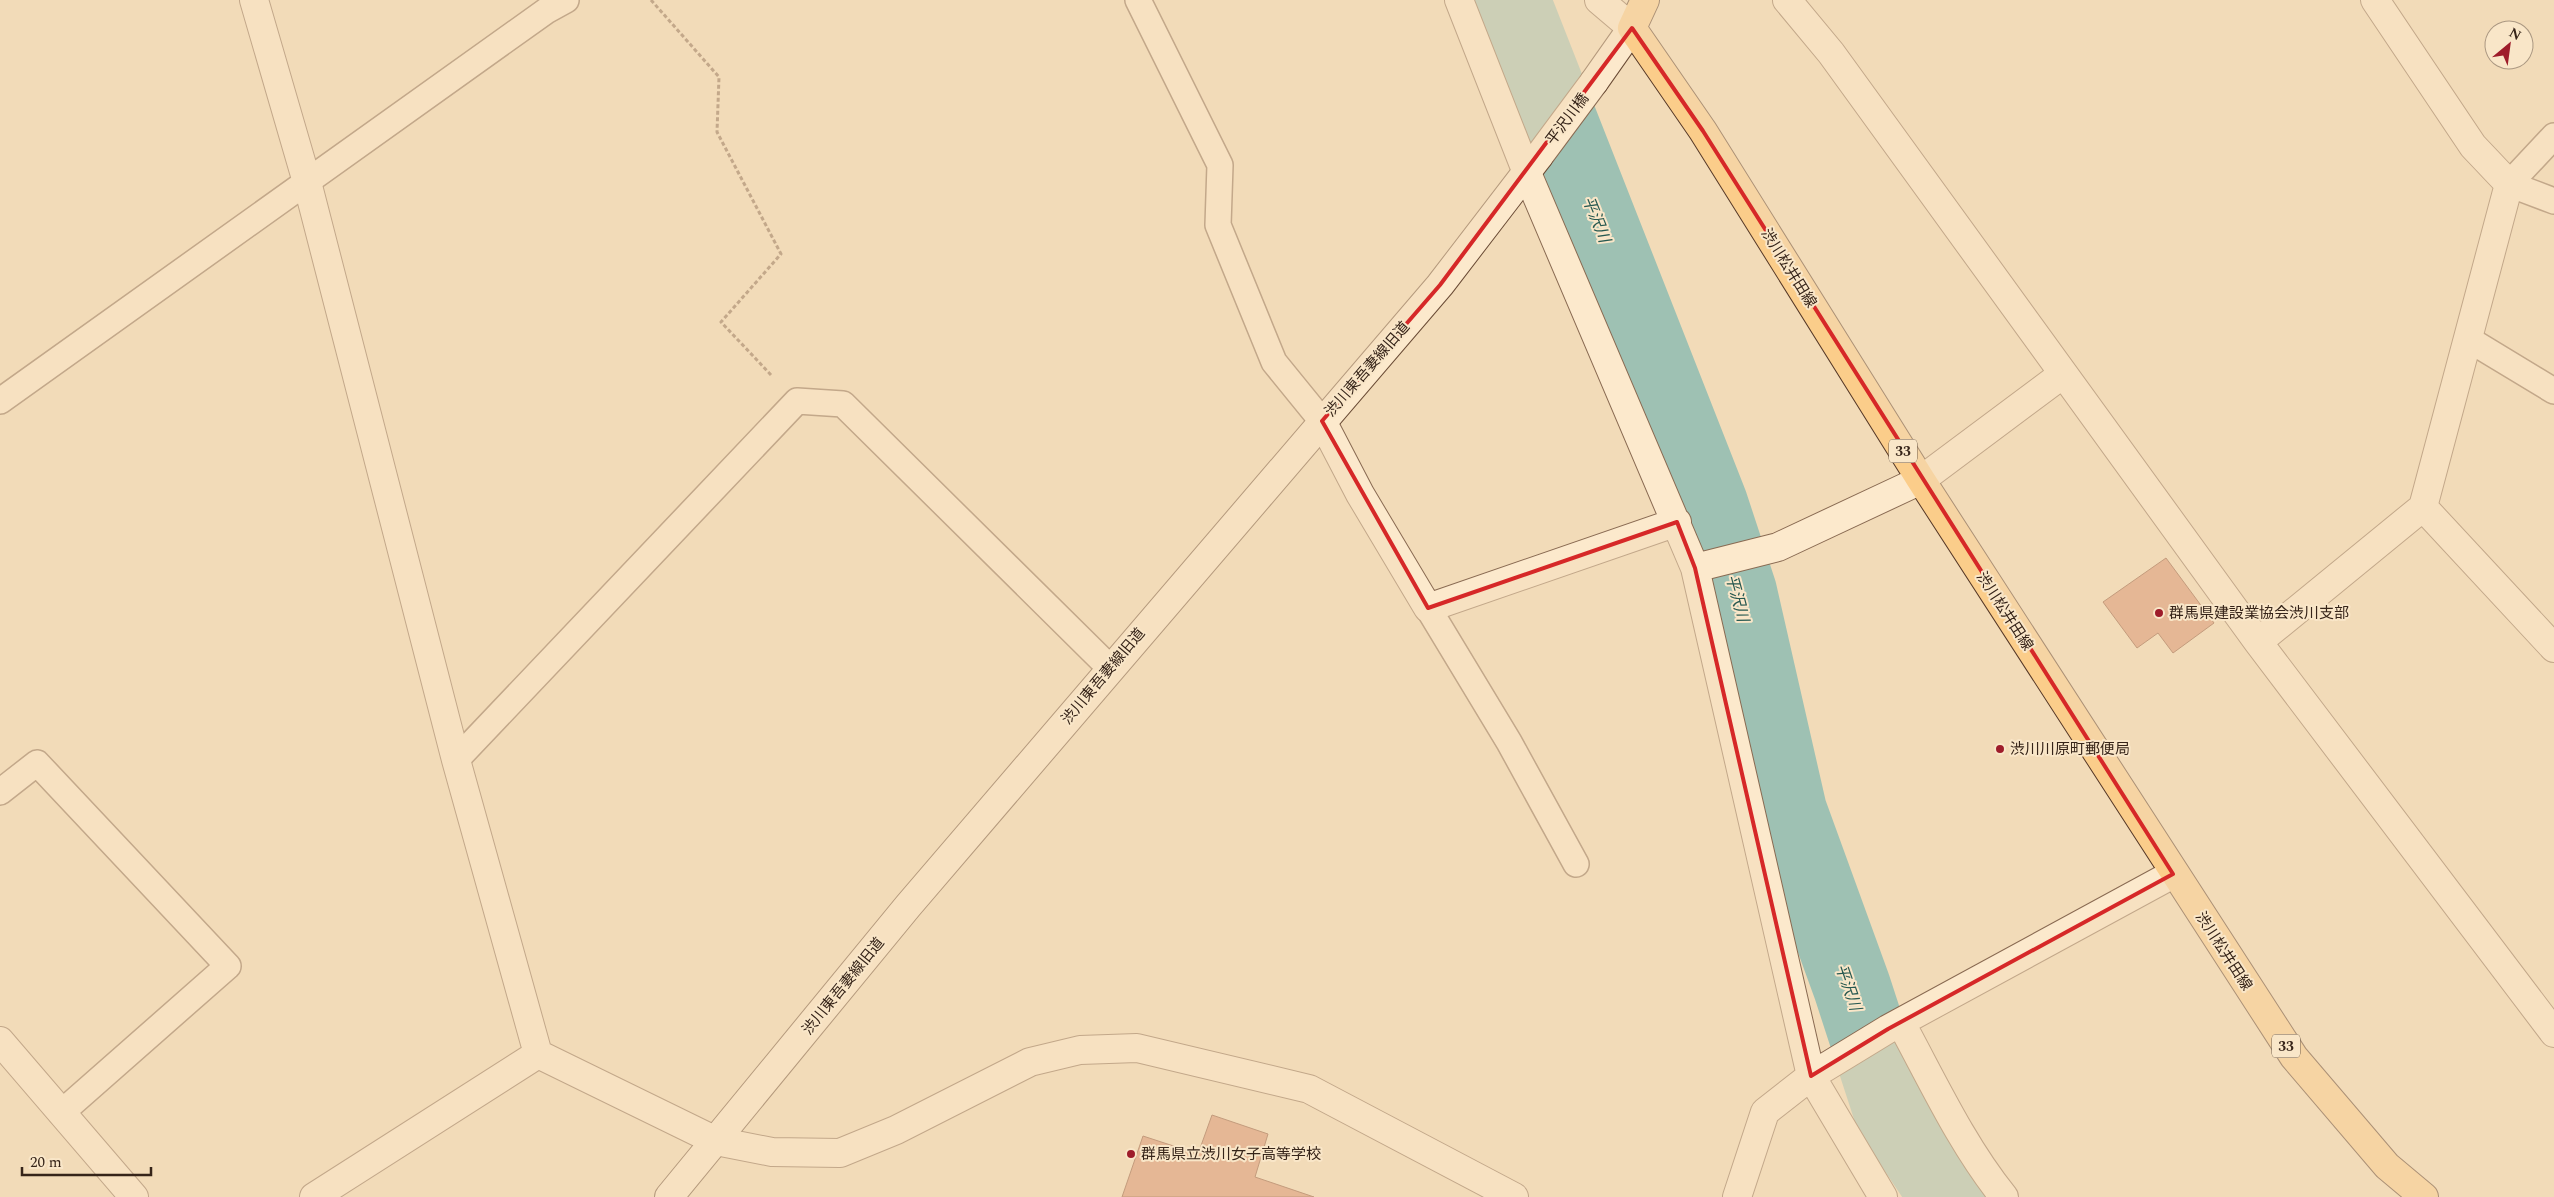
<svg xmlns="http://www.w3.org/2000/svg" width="2554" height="1197" font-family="Spectral,'Noto Sans JP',serif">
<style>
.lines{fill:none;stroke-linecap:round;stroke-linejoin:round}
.river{stroke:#9ec1b3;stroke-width:78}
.building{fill:#d48c6a;stroke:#8a4f35}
.lane-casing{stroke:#896a52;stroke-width:28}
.street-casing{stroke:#896a52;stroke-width:30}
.secondary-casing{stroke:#6a4b35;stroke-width:30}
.primary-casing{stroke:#563827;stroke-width:30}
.path{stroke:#896a52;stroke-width:3;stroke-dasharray:4 2.5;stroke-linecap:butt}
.lane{stroke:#fce9cc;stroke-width:25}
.street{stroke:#fce9cc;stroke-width:28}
.secondary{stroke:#fce9cc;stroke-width:28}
.primary{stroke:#fbcd8a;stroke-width:28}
.marked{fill:none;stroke:#d62828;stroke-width:4;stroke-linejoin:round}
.poi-dot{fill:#9e1c2a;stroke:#f9e6c8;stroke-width:2}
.labels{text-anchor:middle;stroke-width:4;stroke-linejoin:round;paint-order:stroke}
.shield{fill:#f9e6c8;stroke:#705e4e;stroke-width:1}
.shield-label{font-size:14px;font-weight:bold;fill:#362419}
.street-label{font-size:15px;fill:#362419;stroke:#f9e6c8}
.poi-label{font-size:15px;fill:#362419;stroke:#f9e6c8;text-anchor:start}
.water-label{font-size:16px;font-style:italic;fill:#265850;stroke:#f9e6c8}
</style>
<rect width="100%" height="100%" fill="#f2dbb8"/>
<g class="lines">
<path class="river" d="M1511,0L1709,504L1738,592L1788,811L1852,987L1893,1113L1949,1197"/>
</g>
<path class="building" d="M2166,558L2214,623L2173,653L2158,633L2137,648L2103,602Z
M1212,1115L1268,1134L1255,1177L1314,1197H1122L1143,1136L1198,1154Z"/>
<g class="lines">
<g class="lane-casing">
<path id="lane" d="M1138,0L1220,165L1218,225L1274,362L1322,421
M2554,136L2509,184L2554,201
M2468,339L2554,391
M0,401L546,11L566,0
M1428,608L1509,742L1576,864
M456,760L797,401L843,404L1110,668
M0,792L37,763L228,966L61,1113"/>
</g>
<g class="street-casing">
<path id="street" d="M254,0L307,182L456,760L538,1054L716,1141L772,1152L840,1153L896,1130L1030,1062L1080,1050L1137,1048L1309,1089L1514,1197
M1459,0L1527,173L1695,568L1811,1076L1883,1197
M1599,0L1632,28
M1787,0L1831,53L2258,642L2554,1033
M1539,156L1594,82
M1322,421L1360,494L1428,608L1677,522
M2423,507L2554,648
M1695,568L1778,547L1921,480L2063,374
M2258,642L2423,507L2509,184L2473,146L2375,0
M1901,1023C1933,1082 1962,1145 2004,1197
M0,1041L134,1197
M314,1197L538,1054
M1737,1197L1765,1112L1811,1076L1888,1029L2173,874"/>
</g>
<g class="secondary-casing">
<path id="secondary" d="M1594,82L1632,28
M669,1197L908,906L1440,285L1539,156"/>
</g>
<g class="primary-casing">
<path id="primary" d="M1645,0L1632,28L1703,131L1921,480L2294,1057L2387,1166L2424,1197"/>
</g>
<path class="path" d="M651,0L719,77L717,132L781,254L721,322L772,376"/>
<use href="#lane" class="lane"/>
<use href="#street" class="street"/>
<use href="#secondary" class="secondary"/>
<use href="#primary" class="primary"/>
</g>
<path d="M0 0H2554V1197H0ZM1632,28L1703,131L2173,874L1888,1029L1811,1076L1695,568L1677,522L1428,608L1322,421L1440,285Z" fill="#f2dbb8" fill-opacity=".55" fill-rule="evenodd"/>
<path class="marked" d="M1632,28L1703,131L2173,874L1888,1029L1811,1076L1695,568L1677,522L1428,608L1322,421L1440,285Z"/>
<g class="poi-dot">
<circle cx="2159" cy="613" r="5"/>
<circle cx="2000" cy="749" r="5"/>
<circle cx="1131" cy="1154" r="5"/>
</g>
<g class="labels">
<g class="shield">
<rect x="1889" y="439.5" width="28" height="23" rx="4"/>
<rect x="2272" y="1034.5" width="28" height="23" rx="4"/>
</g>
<g class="shield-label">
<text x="1903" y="456">33</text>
<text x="2286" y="1051">33</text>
</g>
<g class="street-label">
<text transform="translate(1567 119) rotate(-53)" y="5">平沢川橋</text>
<text transform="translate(1789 268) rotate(58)" y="5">渋川松井田線</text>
<text transform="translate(1367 369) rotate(-49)" y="5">渋川東吾妻線旧道</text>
<text transform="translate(2005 611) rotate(57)" y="5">渋川松井田線</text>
<text transform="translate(1103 676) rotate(-50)" y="5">渋川東吾妻線旧道</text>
<text transform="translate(2224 951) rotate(57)" y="5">渋川松井田線</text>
<text transform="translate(843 986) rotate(-51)" y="5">渋川東吾妻線旧道</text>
</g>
<g class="poi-label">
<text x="2169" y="618">群馬県建設業協会渋川支部</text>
<text x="2010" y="754">渋川川原町郵便局</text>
<text x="1141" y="1159">群馬県立渋川女子高等学校</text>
</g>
<g class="water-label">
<text transform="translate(1597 219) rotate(68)" y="6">平沢川</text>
<text transform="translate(1738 598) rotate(75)" y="6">平沢川</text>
<text transform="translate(1849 987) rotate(71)" y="6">平沢川</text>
</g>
</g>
<g transform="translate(2509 45) rotate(29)"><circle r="24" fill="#f9e6c8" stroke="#ab9882"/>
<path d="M0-4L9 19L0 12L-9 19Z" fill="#9e1c2a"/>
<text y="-8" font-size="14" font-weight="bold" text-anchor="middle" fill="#362419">N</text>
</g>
<path d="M22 1167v8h129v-8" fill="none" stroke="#362419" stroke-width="2.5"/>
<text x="30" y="1167" font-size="15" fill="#362419" stroke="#f9e6c8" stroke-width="4" paint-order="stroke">20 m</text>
</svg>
